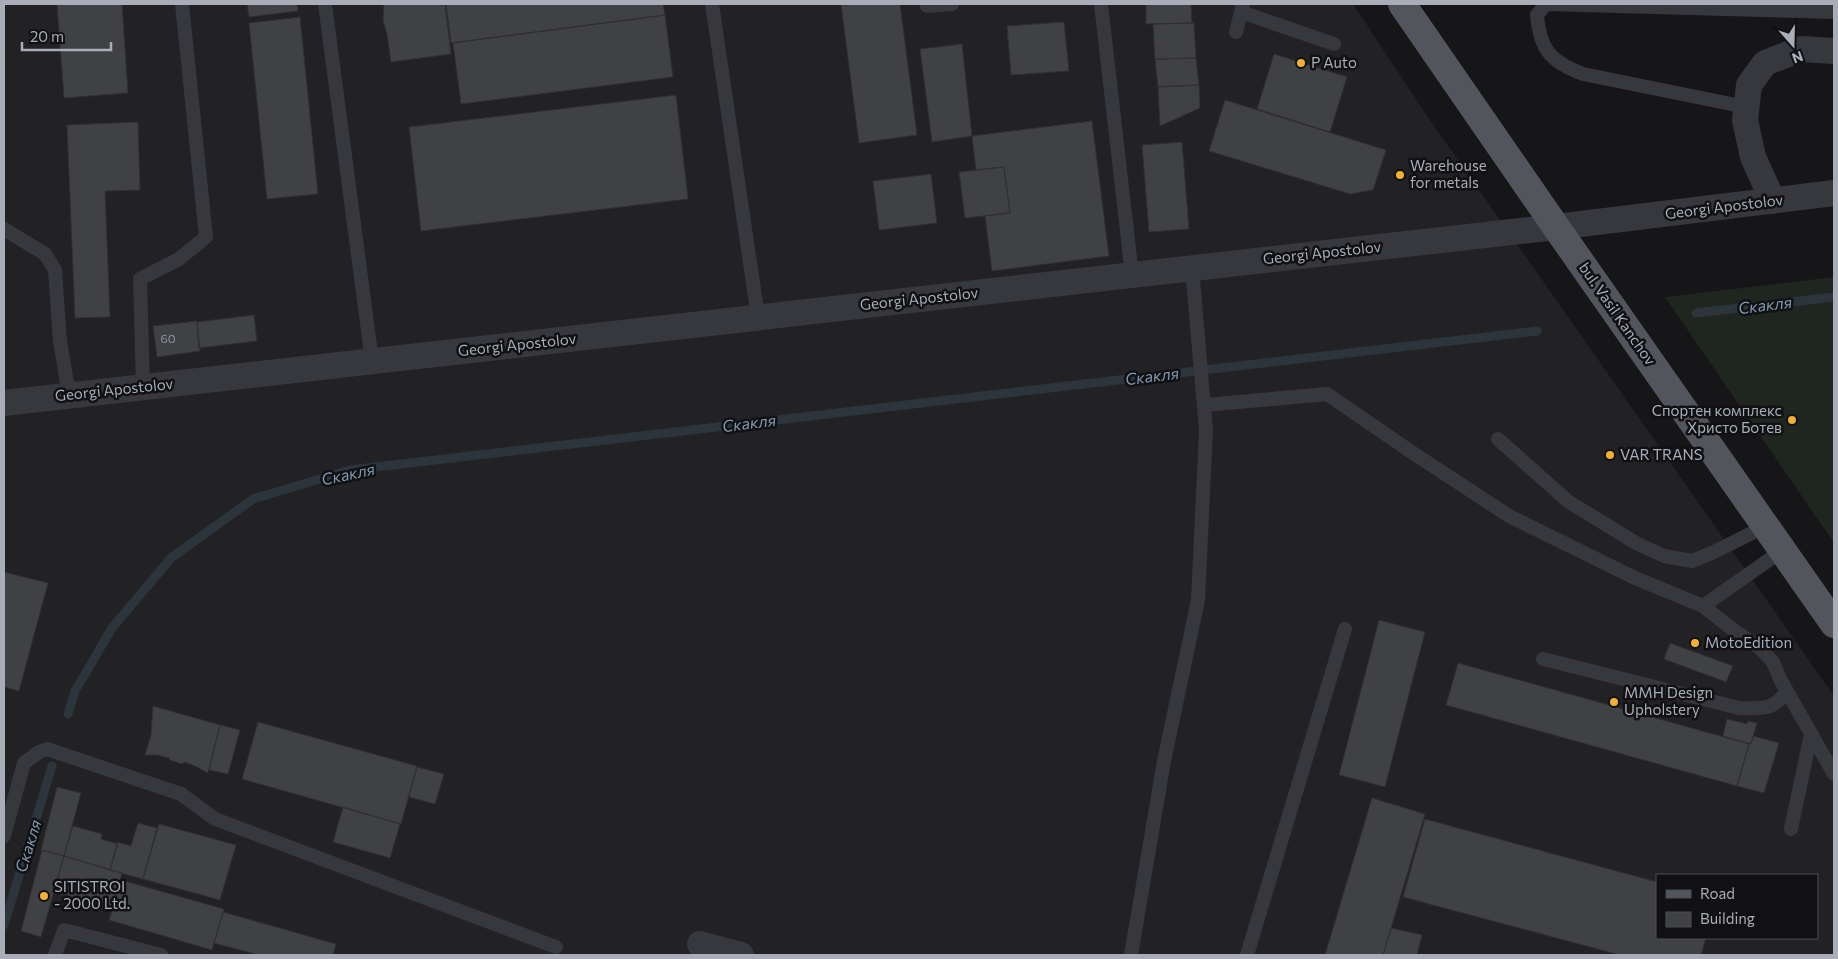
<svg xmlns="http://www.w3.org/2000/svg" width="1838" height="959" font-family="Commissioner,sans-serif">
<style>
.built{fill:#222225;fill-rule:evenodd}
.garden{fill:#1e261f}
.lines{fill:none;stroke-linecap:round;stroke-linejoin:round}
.stream{stroke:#2c353c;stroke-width:9}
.building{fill:#404145;stroke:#303034}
.lane{stroke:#37383d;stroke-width:14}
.street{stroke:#37383d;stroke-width:26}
.primary{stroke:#53555c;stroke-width:28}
.poi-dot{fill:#f2b134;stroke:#111113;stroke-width:2}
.labels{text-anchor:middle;stroke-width:5;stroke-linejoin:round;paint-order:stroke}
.number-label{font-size:12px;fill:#8e929b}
.poi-label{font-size:15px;fill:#a8adb8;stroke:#111113;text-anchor:start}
.street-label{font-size:15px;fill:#a8adb8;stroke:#111113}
.water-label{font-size:16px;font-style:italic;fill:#7f9bb3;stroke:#111113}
</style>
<rect width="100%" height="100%" fill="#161618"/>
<path class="built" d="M4,4H1353L1425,113L1834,696V955H4ZM1657,875H1817V938H1657Z"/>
<path class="garden" d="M1834,277V543L1665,297Z"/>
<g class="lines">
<path class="stream" d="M1696,313L1834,297
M68,714L75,691L112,628L171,558L253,499L350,470L1537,331
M4,925L52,766"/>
</g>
<path class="building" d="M57,4H122L128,93L64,98Z
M247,4H297L298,11L249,17Z
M384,4H445L451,54L391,62L387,34L383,20Z
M446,4H663L665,15L451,43Z
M841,4H900L917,135L859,143Z
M1146,4H1191L1192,23L1146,24Z
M665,15L673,77L461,104L453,43Z
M300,17L318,194L267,199L249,23Z
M1064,22L1069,71L1011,75L1007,26Z
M1192,23H1194L1196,58L1155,59L1153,24Z
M962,44L972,136L932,142L920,49Z
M1274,54L1347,77L1330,132L1257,109Z
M1196,58L1199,85L1158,87L1155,59Z
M1199,85L1200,108L1160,126L1158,87Z
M676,95L688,199L421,231L409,127Z
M1225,100L1386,150L1373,190L1350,194L1209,151Z
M1092,121L1109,256L992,271L985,216L1010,213L1004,167L976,170L972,136Z
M138,122L140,190L105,191L110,317L75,318L67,125Z
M1182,142L1189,229L1149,232L1142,145Z
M1004,167L1010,213L965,218L959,172Z
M931,174L937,223L879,230L873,181Z
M254,315L257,341L199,348L197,322Z
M197,321L200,351L157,357L153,326Z
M4,572L48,583L19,691L4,687Z
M1379,620L1425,632L1385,787L1339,775Z
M1670,643L1733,666L1726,682L1664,659Z
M1458,663L1749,744L1737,786L1446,705Z
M153,706L220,725L208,773L195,766L184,762L182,764L170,760L169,758L157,755H145L151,735Z
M1727,719L1747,724L1748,721L1757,723L1751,744L1723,736Z
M258,722L417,766L401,824L242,779Z
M220,725L240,730L228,774L209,770Z
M1753,736L1779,743L1764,793L1737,786L1749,744H1751Z
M417,767L444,774L435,804L409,797Z
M57,787L81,793L64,856L41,850Z
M1372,798L1425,814L1383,955H1325Z
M343,807L400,824L390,858L333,842Z
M1425,819L1657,882V938H1706L1701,955H1620L1403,897Z
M138,823L157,828L143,879L110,870L117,842L131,846Z
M159,824L236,845L220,900L143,879Z
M73,826L102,834L101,839L118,844L110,870L64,856Z
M42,850L64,856L41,937L21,931Z
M64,856L122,873L113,908L53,892Z
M121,880L224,909L212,950L109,920Z
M223,912L336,944L333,955H259L214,943Z
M1391,928L1422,935L1417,955H1383Z"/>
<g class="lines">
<path class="lane" d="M325,4L372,361
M712,4L758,317
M1101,4L1132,275
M927,6L952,4
M1241,12L1334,44
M1236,32L1243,4
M1746,107L1583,74C1551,62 1540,50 1537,15L1546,4L1834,12
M4,229L45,254L55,270L60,341L69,395
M143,387L140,279L179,259L206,237L182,4
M1205,405L1327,394L1410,451L1509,516L1635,578L1703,606
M1498,439L1569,502L1636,543L1664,556L1692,561L1712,553L1766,526
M1783,550L1703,606L1732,629L1759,647L1773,662L1780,679L1834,774
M1543,659L1739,708C1762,708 1772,712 1787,691
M1791,829L1811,734
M4,836L24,763L39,752L47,749L181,794L215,819L556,947
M55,955L64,930L161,955
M1131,955L1164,761L1198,600L1206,430L1192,268
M1247,955L1345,629"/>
<path class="street" d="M1773,201L1753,157L1745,120L1749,85L1765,63L1801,49L1834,51
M4,403L1556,227L1834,193
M700,944L741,955"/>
<path class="primary" d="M1402,4L1556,227L1834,624"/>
</g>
<g class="poi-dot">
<circle cx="1301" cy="63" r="5"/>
<circle cx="1400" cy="175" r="5"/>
<circle cx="1792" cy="420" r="5"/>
<circle cx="1610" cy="455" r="5"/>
<circle cx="1695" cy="643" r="5"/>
<circle cx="1614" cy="702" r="5"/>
<circle cx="44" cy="896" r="5"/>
</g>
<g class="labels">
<g class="number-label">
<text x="168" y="343">60</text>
</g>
<g class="poi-label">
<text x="1311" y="68">P Auto</text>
<text x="1410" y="171">Warehouse<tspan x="1410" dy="17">for metals</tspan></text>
<text x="1782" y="416" text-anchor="end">Спортен комплекс<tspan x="1782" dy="17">Христо Ботев</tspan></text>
<text x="1620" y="460">VAR TRANS</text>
<text x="1705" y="648">MotoEdition</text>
<text x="1624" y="698">MMH Design<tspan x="1624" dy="17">Upholstery</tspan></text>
<text x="54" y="892">SITISTROI<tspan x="54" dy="17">- 2000 Ltd.</tspan></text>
</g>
<g class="street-label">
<text transform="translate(1724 207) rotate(-7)" y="5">Georgi Apostolov</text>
<text transform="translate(1322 253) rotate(-6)" y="5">Georgi Apostolov</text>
<text transform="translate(919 299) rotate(-6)" y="5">Georgi Apostolov</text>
<text transform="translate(1617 314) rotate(55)" y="5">bul. Vasil Kanchov</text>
<text transform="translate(517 345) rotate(-6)" y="5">Georgi Apostolov</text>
<text transform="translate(114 390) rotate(-6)" y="5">Georgi Apostolov</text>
</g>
<g class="water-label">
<text transform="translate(1765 305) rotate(-7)" y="6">Скакля</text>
<text transform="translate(1152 376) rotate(-7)" y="6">Скакля</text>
<text transform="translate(749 423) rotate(-7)" y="6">Скакля</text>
<text transform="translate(348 474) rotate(-12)" y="6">Скакля</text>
<text transform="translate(28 846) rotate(-73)" y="6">Скакля</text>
</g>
</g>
<rect width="1838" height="959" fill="none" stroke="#a8adb8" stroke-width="10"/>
<rect x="1656" y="874" width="162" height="65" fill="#111113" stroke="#4d4f55"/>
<rect x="1666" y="890" width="25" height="8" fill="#53555c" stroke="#4d4f55"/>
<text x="1700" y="899" font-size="15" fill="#a8adb8">Road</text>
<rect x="1666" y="912" width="25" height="15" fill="#404145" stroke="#4d4f55"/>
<text x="1700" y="924" font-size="15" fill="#a8adb8">Building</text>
<g transform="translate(1793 45) rotate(160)" stroke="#111113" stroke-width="4" paint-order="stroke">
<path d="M0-4L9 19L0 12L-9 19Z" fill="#a8adb8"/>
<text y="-8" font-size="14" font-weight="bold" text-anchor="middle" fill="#a8adb8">N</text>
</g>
<path d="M22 42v8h89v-8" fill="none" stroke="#a8adb8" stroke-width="2.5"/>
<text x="30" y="42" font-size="15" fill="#a8adb8" stroke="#111113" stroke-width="4" paint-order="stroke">20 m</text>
</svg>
